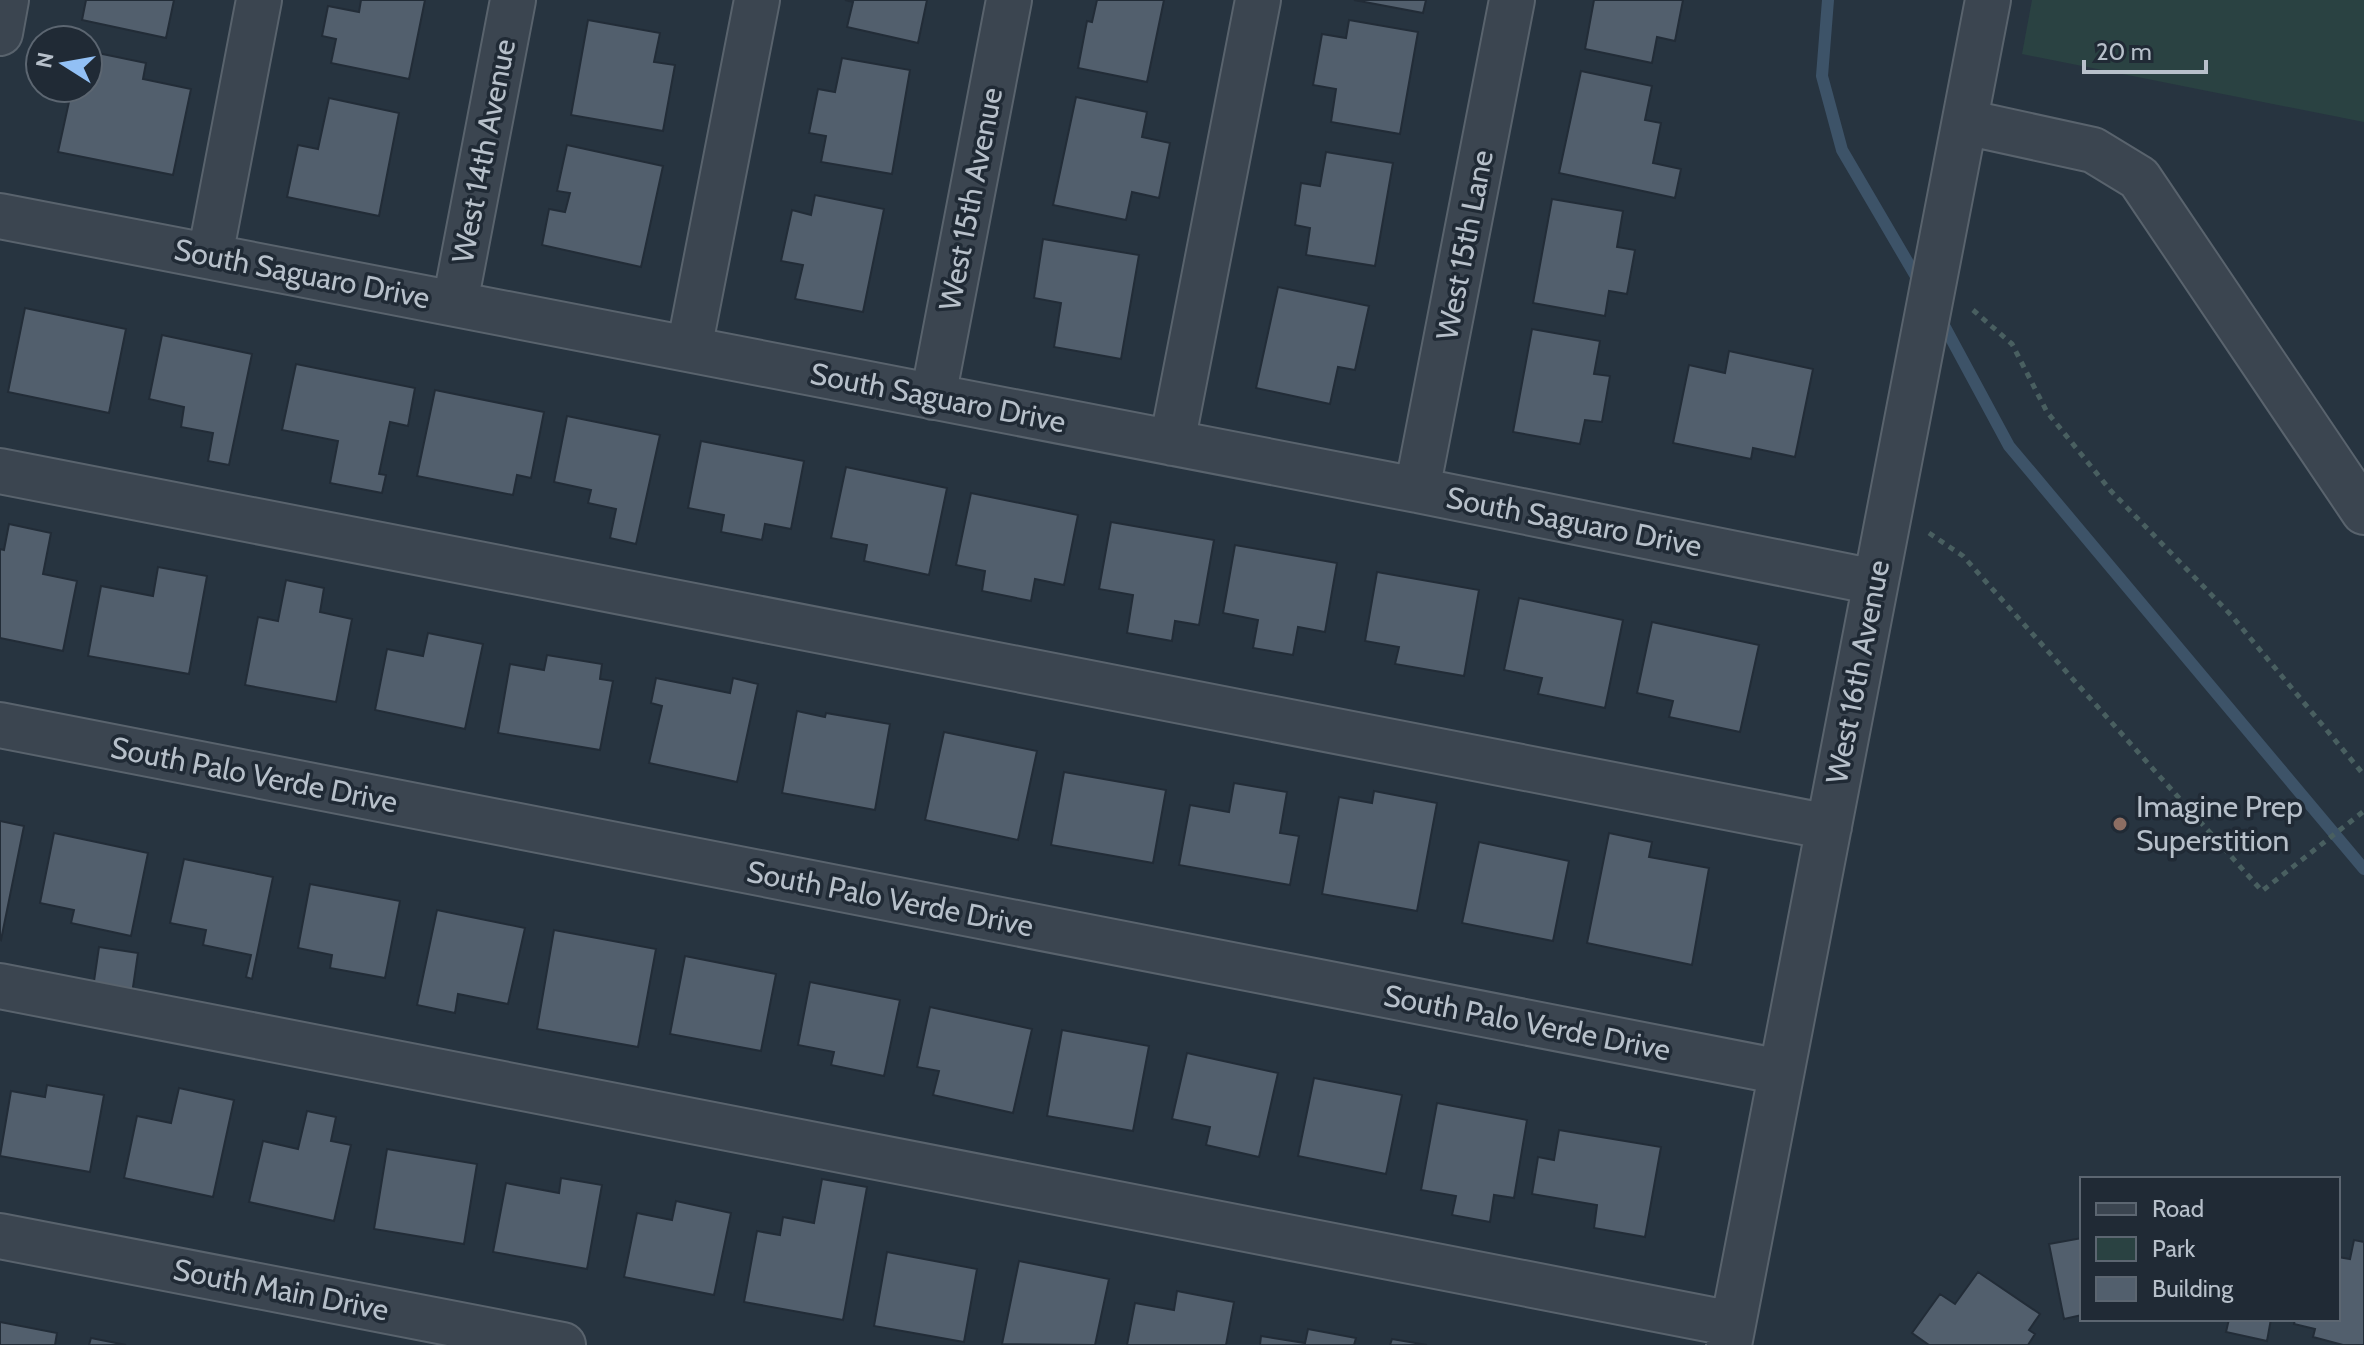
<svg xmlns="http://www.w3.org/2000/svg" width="2364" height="1345" font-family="Cabin,sans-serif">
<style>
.green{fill:#2a4242}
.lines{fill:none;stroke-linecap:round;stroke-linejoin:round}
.stream{stroke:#3d5368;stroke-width:12}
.building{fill:#525f6d;stroke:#222c37;stroke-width:2}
.minor-casing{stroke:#59636d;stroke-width:48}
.path{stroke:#495f60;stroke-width:5;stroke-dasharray:6 6;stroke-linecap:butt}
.minor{stroke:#3b4550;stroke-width:44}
.education-dot{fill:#8d6e63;stroke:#202a35;stroke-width:3}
.labels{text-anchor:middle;stroke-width:7;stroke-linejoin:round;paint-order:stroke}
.street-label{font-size:30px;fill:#b7c0ca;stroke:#202a35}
.poi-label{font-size:30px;fill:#b7c0ca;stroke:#202a35;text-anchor:start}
</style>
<rect width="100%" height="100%" fill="#273440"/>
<path class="green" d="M2032,0H2364V122L2022,54Z"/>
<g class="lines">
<path class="stream" d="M1828,0L1822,76L1842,150L1921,285
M1940,318L2009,446L2364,869"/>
</g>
<path class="building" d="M86,0H174L166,38L82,20Z
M361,0H425L409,79L331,63L336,39L322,36L328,6L359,12Z
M845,0H927L918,43L847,27L853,2Z
M1097,0H1164L1147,82L1078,68L1087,21L1092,22Z
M1354,0H1426L1423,13Z
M1594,0H1683L1675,41L1657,37L1652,63L1585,49Z
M588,20L660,33L654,62L675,65L663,131L571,115Z
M1349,20L1418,32L1400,134L1331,122L1336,89L1313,85L1322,34L1346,38Z
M88,51L146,63L143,79L191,89L173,175L58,152L72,88H88Z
M842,58L910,70L892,174L821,162L826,136L809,133L818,89L835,92Z
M1581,71L1652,86L1645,120L1661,123L1653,163L1681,169L1675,198L1559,173Z
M1076,97L1147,112L1142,137L1170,143L1159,198L1132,192L1126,220L1053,205Z
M329,98L399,113L379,216L287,197L298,145L318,149Z
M567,145L663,166L641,267L542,245L549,209L565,212L570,193L557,191Z
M1326,152L1393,163L1375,266L1306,255L1310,228L1295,225L1301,183L1320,186Z
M815,195L884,209L863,312L795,299L803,265L781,261L792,210L811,215Z
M1552,199L1623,211L1617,247L1635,250L1627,294L1609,291L1605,316L1533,303Z
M1043,239L1139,255L1121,359L1054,347L1061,303L1034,298Z
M1278,287L1369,306L1355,370L1338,367L1330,404L1256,388Z
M25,308L126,329L109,413L8,392Z
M1532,329L1600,341L1594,374L1610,376L1602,422L1585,420L1580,444L1513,432Z
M162,335L252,354L229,465L208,461L213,433L181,427L184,407L149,399Z
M1729,351L1813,369L1795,457L1753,448L1751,459L1673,443L1689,365L1725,373Z
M296,364L415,388L408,426L390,422L379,474L386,475L382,493L330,483L338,441L282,430Z
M435,390L544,412L531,478L517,475L513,495L417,476Z
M567,416L660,435L636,544L610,538L616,509L588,503L591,490L554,482Z
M701,441L804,461L791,529L765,524L762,540L721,532L724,515L688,508Z
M846,467L947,488L929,575L864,561L867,545L831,538Z
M971,493L1078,515L1064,585L1035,579L1031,601L982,591L985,571L956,565Z
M1111,522L1214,540L1199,625L1175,621L1172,641L1127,633L1133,595L1099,589Z
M9,524L51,533L43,574L77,581L63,651L0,638V549L4,550Z
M1235,545L1337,563L1325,632L1298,627L1293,655L1253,648L1258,620L1223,613Z
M158,567L207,576L189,674L88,656L101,586L153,596Z
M1377,572L1479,590L1464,676L1395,664L1399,647L1365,641Z
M286,580L324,588L320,612L352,619L336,702L245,685L258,617L278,621Z
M1519,598L1623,620L1605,708L1538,694L1542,678L1504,670Z
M1652,622L1759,645L1740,732L1669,717L1673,701L1637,693Z
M428,633L483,644L465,729L375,710L387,649L423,656Z
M547,655L602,664L600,679L613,681L600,750L498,733L510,664L544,670Z
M656,678L730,693L733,678L758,684L737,782L649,763L662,706L651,703Z
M797,711L825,717L826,713L890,724L875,810L782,793Z
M944,732L1037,751L1018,840L925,820Z
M1064,772L1166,790L1153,863L1051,845Z
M1234,783L1287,792L1280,833L1299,836L1290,885L1179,865L1190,805L1229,812Z
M1374,791L1437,803L1417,911L1322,894L1339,797L1372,803Z
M0,821L24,826L1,940L0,939Z
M54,833L148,853L131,936L71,923L74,910L40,903Z
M1609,833L1652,842L1649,857L1709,868L1692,965L1587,943Z
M1479,842L1569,861L1553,941L1462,923Z
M184,859L273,877L252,979L246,977L251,955L203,945L206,930L170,923Z
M310,884L400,901L385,978L330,968L332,955L298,948Z
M437,910L525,928L508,1004L458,994L455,1013L417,1005Z
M554,930L656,949L638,1047L537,1029Z
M99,947L138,953L132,994L93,988Z
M685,956L776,974L761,1051L670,1034Z
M810,982L900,1000L884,1076L831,1065L834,1052L798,1045Z
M930,1007L1032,1029L1013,1113L933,1095L939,1071L917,1067Z
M1062,1030L1149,1046L1133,1131L1047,1116Z
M1187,1053L1278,1073L1259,1157L1206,1145L1210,1127L1172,1119Z
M1314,1078L1402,1095L1386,1174L1298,1156Z
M47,1085L104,1095L90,1172L0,1156L11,1091L45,1097Z
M179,1088L234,1100L213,1197L124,1178L137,1116L171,1123Z
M1437,1103L1527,1120L1514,1198L1494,1195L1490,1222L1452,1215L1456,1196L1421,1190Z
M307,1111L336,1117L331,1141L351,1145L334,1221L249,1202L263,1141L298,1149Z
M1559,1130L1661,1147L1645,1237L1594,1228L1597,1205L1532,1194L1538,1157L1554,1160Z
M387,1149L477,1164L464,1244L374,1229Z
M561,1178L602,1185L587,1269L493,1252L506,1183L559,1193Z
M822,1179L867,1187L843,1320L744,1302L757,1231L780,1235L783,1217L814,1223Z
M676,1201L731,1213L714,1295L624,1277L637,1213L672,1220Z
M2082,1238V1315L2064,1319L2049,1244Z
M2354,1240L2364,1242V1345H2343L2313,1337L2315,1329L2294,1324L2295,1319H2338V1257L2350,1259Z
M887,1252L977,1269L964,1342L874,1326Z
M1019,1261L1109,1279L1095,1345L1002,1344Z
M1978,1272L2040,1314L2029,1330L2035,1334L2028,1345H1929L1912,1333L1940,1294L1955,1304Z
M1177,1291L1234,1302L1226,1345H1127L1135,1303L1174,1310Z
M2229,1319H2271L2267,1341L2226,1332Z
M0,1322L57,1333L55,1345H0Z
M1308,1329L1356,1338L1354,1345H1260L1261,1336L1305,1343Z
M91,1338L126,1345H89Z
M1392,1339L1427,1345H1390Z"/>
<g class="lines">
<g class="minor-casing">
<path id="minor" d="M0,33L6,0
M1965,122L2093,150L2139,178L2364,512
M0,216L1417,490L1875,582
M210,256L259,0
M455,303L513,0
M689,349L757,0
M933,397L1009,0
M1172,443L1258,0
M0,471L1829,827
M1417,490L1512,0
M0,725L1781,1072
M0,986L1733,1324
M0,1236L563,1345
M1729,1345L1988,0"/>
</g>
<path class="path" d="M1973,310L2012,344L2047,412L2111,491L2231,615L2364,775
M1929,533L1963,556L2262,891L2364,811"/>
<use href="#minor" class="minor"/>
</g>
<circle class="education-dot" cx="2120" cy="824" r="8"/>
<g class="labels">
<g class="street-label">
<text transform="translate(484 151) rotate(-79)" y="10">West 14th Avenue</text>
<text transform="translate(971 199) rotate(-79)" y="10">West 15th Avenue</text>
<text transform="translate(1465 245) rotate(-79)" y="10">West 15th Lane</text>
<text transform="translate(302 274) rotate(11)" y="10">South Saguaro Drive</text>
<text transform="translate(938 398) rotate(11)" y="10">South Saguaro Drive</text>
<text transform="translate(1574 522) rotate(11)" y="10">South Saguaro Drive</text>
<text transform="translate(1858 672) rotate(-79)" y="10">West 16th Avenue</text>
<text transform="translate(254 775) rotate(11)" y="10">South Palo Verde Drive</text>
<text transform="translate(890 899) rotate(11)" y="10">South Palo Verde Drive</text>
<text transform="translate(1527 1023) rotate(11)" y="10">South Palo Verde Drive</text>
<text transform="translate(281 1290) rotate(11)" y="10">South Main Drive</text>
</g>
<g class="poi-label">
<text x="2136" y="817">Imagine Prep<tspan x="2136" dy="34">Superstition</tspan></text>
</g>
</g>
<rect x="2080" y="1177" width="260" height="144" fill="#202a35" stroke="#5c6671" stroke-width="2"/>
<rect x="2096" y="1203" width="40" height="12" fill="#3b4550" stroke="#5c6671" stroke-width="2"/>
<text x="2152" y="1217" font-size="24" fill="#b7c0ca">Road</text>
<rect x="2096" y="1237" width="40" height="24" fill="#2a4242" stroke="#5c6671" stroke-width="2"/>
<text x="2152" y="1257" font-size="24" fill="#b7c0ca">Park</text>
<rect x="2096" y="1277" width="40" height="24" fill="#525f6d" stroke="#5c6671" stroke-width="2"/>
<text x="2152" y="1297" font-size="24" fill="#b7c0ca">Building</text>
<g transform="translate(64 64) rotate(281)"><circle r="38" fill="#202a35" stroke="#5c6671" stroke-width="2"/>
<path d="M0-6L14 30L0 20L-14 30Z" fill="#92c0f5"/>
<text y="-12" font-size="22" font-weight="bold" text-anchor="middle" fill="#b7c0ca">N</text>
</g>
<path d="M2084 60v12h122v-12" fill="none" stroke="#b7c0ca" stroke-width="4"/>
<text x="2096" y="60" font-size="24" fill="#b7c0ca" stroke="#202a35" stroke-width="6" paint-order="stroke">20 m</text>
</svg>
